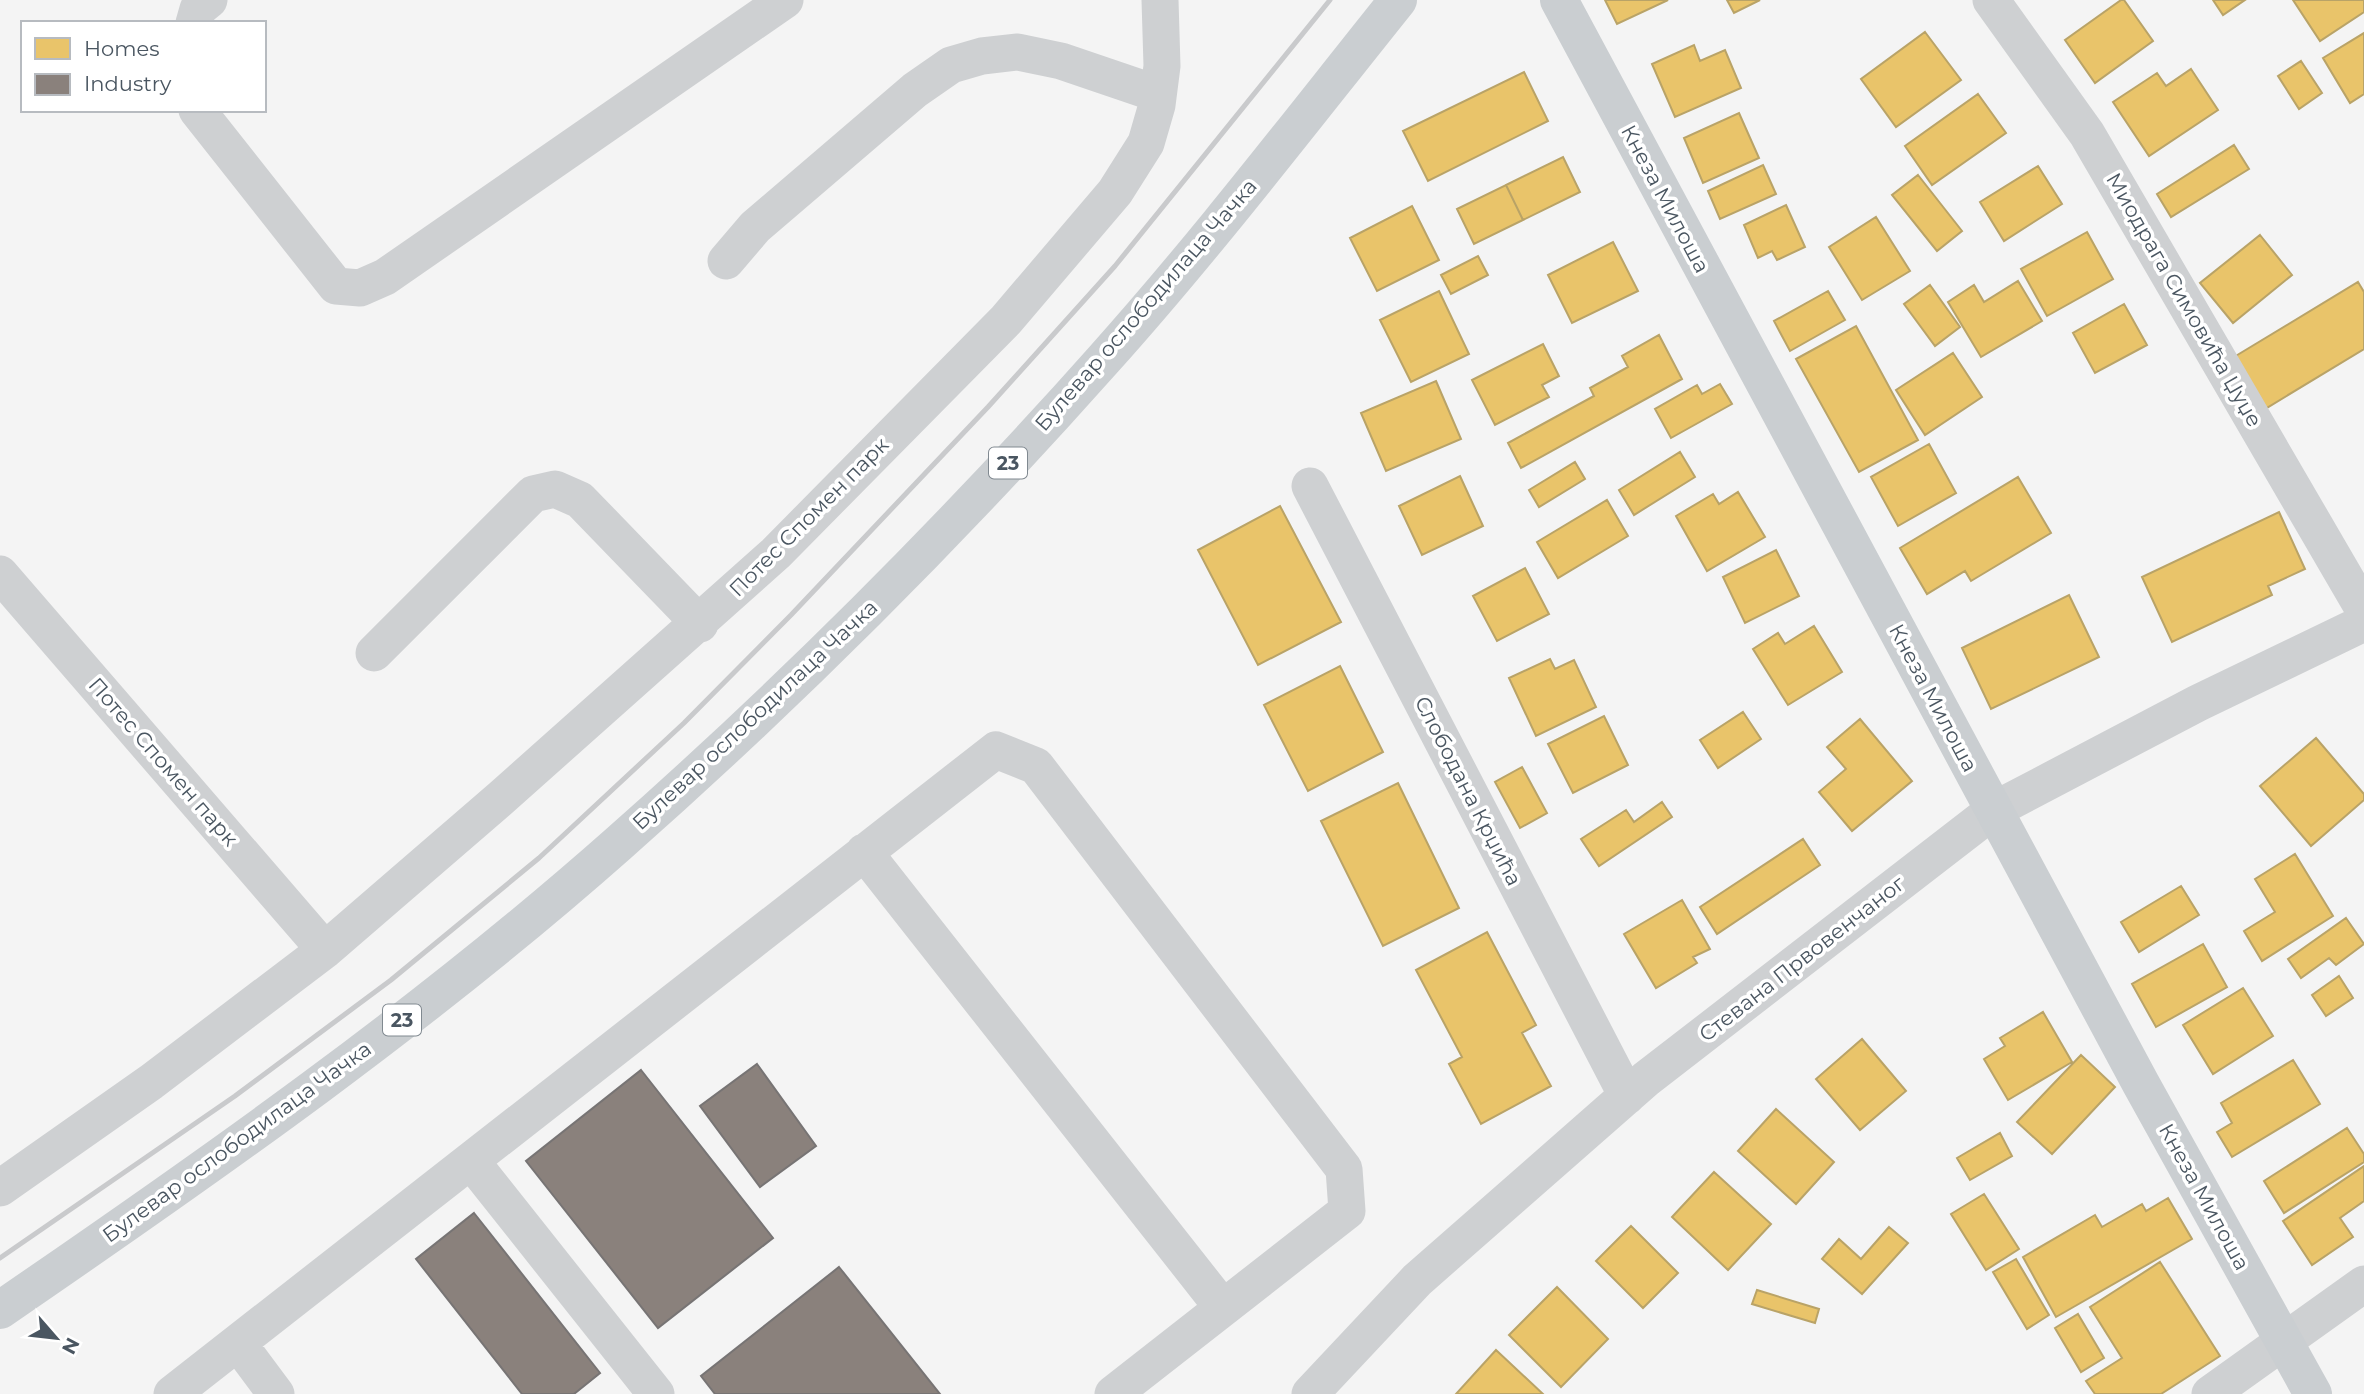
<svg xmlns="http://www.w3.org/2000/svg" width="2364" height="1394" font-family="Montserrat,sans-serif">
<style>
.homes{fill:#e9c46a;stroke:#b9a367;stroke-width:2}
.industry{fill:#8a817c;stroke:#777474;stroke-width:2}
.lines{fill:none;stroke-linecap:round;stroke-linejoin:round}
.minor{stroke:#ced0d2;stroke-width:37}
.major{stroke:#caced1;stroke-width:38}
.rail{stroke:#c9cacc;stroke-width:5}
.labels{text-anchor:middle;stroke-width:7;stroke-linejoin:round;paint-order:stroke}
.shield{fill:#fff;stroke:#808990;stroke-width:2}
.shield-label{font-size:19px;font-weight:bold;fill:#4a5661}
.street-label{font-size:21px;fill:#4a5661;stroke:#fff}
</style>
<rect width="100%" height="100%" fill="#f4f4f4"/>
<path class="homes" d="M1605,0H1668L1617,24Z
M1727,0H1760L1734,13Z
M2121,0H2124L2153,41L2095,83L2065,40Z
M2213,0H2245L2223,15Z
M2293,0H2364V12L2320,41Z
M1925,32L1961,80L1896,127L1861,79Z
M2364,33V94L2350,103L2323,58Z
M1694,45L1700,61L1725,50L1741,88L1675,117L1652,64Z
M2301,61L2322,93L2299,109L2278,76Z
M2191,69L2218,110L2149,156L2113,102L2157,73L2166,86Z
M1524,72L1548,121L1428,181L1403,131Z
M1978,94L2006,133L1932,185L1905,146Z
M1739,113L1759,158L1703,183L1684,138Z
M2234,145L2249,169L2171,217L2157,194Z
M1563,157L1580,192L1523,220L1506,185Z
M1763,165L1776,194L1720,219L1708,191Z
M2038,166L2062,204L2004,241L1980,202Z
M1918,175L1962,231L1937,251L1892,195Z
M1506,185L1523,220L1474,244L1457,209Z
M1786,205L1805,247L1777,260L1772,251L1758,258L1744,225Z
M1412,206L1439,260L1377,291L1350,238Z
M1876,217L1910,271L1862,300L1829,247Z
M2087,232L2113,279L2047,316L2021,269Z
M2260,235L2292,275L2233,323L2200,283Z
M1613,242L1638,291L1572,323L1548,275Z
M1478,256L1488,275L1451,294L1441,275Z
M2018,281L2042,321L1981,357L1948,302L1974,285L1984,302Z
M2358,282L2364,292V349L2265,409L2234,357Z
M1930,285L1960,327L1935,346L1904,304Z
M1439,291L1469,354L1411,382L1380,320Z
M1828,291L1845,320L1790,351L1774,321Z
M2124,304L2147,345L2095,373L2073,333Z
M1856,326L1918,440L1859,472L1796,359Z
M1659,335L1682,379L1521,468L1508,443L1594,396L1590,388L1628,367L1622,356Z
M1543,344L1559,376L1542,385L1549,397L1495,425L1472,380Z
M1953,353L1982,397L1925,435L1896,390Z
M1436,381L1461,439L1386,471L1361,413Z
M1720,384L1732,404L1671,438L1655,409L1697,385L1702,394Z
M1929,444L1956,493L1898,526L1871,477Z
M1680,452L1695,477L1634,515L1619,490Z
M1575,462L1585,479L1539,507L1529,490Z
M1460,476L1483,526L1422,555L1399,506Z
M2018,477L2051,533L1971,581L1965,571L1927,594L1900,548Z
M1738,492L1765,537L1707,571L1676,516L1713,494L1719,504Z
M1607,500L1628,536L1558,578L1537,542Z
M1280,506L1341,622L1258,665L1198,550Z
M2279,512L2305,569L2268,586L2272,595L2172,642L2142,577Z
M1776,550L1799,596L1745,623L1723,577Z
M1525,568L1549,614L1497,641L1473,596Z
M2069,595L2099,657L1991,709L1962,648Z
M1814,626L1842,672L1788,705L1753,649L1778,633L1785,644Z
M1550,659L1555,669L1574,660L1596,707L1536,736L1509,678Z
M1340,666L1383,752L1308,791L1264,705Z
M1743,712L1761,739L1718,768L1700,740Z
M1604,716L1628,765L1573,793L1548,744Z
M1860,719L1912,781L1852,831L1819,792L1846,769L1827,747Z
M2316,738L2364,794V800L2311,846L2260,786Z
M1522,767L1547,813L1520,828L1495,782Z
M1398,783L1459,908L1383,946L1321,821Z
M1662,802L1672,817L1599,866L1581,839L1626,810L1634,822Z
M1803,839L1820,865L1717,934L1700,907Z
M2295,854L2333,916L2262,961L2244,931L2275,912L2255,879Z
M2181,886L2199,915L2139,952L2121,922Z
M1682,900L1710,949L1693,957L1697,963L1656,988L1624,934Z
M2346,918L2364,944L2336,965L2329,958L2301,978L2288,959Z
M1487,932L1536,1025L1522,1033L1551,1086L1481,1124L1449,1064L1462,1057L1416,970Z
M2203,944L2227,987L2156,1027L2132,984Z
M2339,976L2353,998L2326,1016L2312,995Z
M2243,988L2273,1036L2213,1074L2183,1025Z
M2043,1012L2072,1062L2008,1100L1984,1059L2005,1046L2000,1038Z
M1862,1039L1906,1091L1860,1130L1816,1079Z
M2081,1055L2115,1087L2052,1154L2017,1122Z
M2293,1060L2320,1104L2232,1157L2217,1132L2232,1123L2221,1103Z
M1776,1109L1834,1162L1796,1204L1738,1151Z
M2347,1128L2364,1154V1162L2284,1213L2264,1181Z
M2000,1133L2012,1156L1970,1180L1957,1158Z
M2364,1166V1201L2340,1218L2353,1237L2312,1265L2283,1221Z
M1714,1172L1771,1224L1728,1270L1672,1217Z
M1984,1194L2019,1249L1986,1270L1951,1214Z
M2168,1198L2192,1239L2056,1317L2023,1257L2095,1215L2102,1227L2142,1204L2146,1211Z
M1631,1226L1678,1273L1643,1308L1596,1261Z
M1889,1227L1908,1243L1862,1294L1822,1259L1839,1239L1861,1259Z
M2016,1259L2049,1315L2027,1329L1993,1272Z
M2160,1262L2220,1356L2161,1394H2095L2086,1381L2122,1358L2090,1307Z
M1557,1287L1608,1339L1561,1387L1509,1335Z
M1757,1290L1819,1309L1815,1323L1752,1304Z
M2078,1314L2104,1358L2081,1372L2055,1328Z
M1496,1350L1543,1394H1456Z"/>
<path class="industry" d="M757,1064L816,1146L760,1187L700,1106Z
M641,1070L773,1238L658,1328L526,1161Z
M474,1213L600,1373L574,1394H522L416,1259Z
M839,1267L940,1394H715L701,1376Z"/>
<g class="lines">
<path class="minor" d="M1991,0L2087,134L2364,610
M194,23L198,9L209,0
M197,110L336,286L360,288L385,277L785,0
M726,261L755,227L915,90L951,65L982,56L1018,52L1061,61L1158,94
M1310,486L1627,1096
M0,574L325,950
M374,653L533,494L555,489L580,500L700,624
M864,852L1223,1308
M471,1161L656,1394
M0,1188L151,1082L325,950L501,798L776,553L1006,320L1115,192L1146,143L1157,105L1162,66L1160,0
M238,1343L276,1394
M172,1394L996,750L1036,766L1344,1169L1347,1211L1113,1394
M1310,1394L1417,1280L1646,1079L1994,810L2198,703L2364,623
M2210,1394L2364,1284"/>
<path class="major" d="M1559,0L2141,1084L2313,1394
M0,1310C213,1164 425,1015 618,844C789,693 952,530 1104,359C1207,244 1301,121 1398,0"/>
<path class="rail" d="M0,1258L235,1096L391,980L539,858L684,723L791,615L988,407L1115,266L1330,0"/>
</g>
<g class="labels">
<g class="shield">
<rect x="989" y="447.5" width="38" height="31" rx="5"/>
<rect x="383" y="1004.5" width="38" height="31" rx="5"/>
</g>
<g class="shield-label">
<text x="1008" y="470">23</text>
<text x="402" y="1027">23</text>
</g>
<g class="street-label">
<text transform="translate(1665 199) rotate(62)" y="7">Кнеза Милоша</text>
<text transform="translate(2184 300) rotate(60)" y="7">Миодрага Симовића Џуџе</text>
<text transform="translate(1146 305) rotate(-49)" y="7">Булевар ослободилаца Чачка</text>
<text transform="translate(809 517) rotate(-45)" y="7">Потес Спомен парк</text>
<text transform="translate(1933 698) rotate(62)" y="7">Кнеза Милоша</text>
<text transform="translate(755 715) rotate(-43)" y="7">Булевар ослободилаца Чачка</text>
<text transform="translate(163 762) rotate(49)" y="7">Потес Спомен парк</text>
<text transform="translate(1468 791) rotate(63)" y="7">Слободана Крџића</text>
<text transform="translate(1802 959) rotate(-38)" y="7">Стевана Првовенчаног</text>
<text transform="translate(237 1142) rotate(-36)" y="7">Булевар ослободилаца Чачка</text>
<text transform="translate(2204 1197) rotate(61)" y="7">Кнеза Милоша</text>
</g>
</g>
<rect x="21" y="21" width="245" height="91" fill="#ffffff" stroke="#b7bbc0" stroke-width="2"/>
<rect x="35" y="38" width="35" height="21" fill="#e9c46a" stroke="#b7bbc0" stroke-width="2"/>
<text x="84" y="56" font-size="21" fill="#4a5661">Homes</text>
<rect x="35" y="74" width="35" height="21" fill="#8a817c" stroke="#b7bbc0" stroke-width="2"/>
<text x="84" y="91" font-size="21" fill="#4a5661">Industry</text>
<g transform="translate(56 1338) rotate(118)" stroke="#ffffff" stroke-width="5" paint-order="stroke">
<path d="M0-5L12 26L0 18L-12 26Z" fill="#4a5661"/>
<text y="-10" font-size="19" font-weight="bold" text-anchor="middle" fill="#4a5661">N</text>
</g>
</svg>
